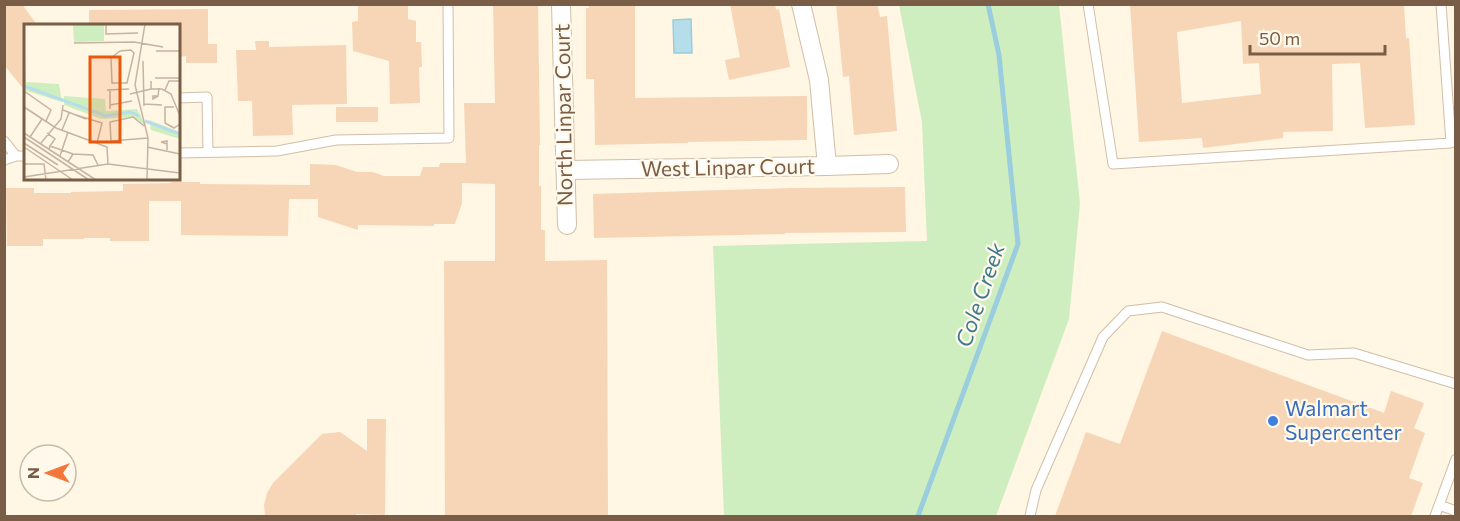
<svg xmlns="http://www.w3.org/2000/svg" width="1460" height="521" font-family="Commissioner,sans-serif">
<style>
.green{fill:#ceeebf}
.water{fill:#b5deea;stroke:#9acddd;stroke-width:1.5}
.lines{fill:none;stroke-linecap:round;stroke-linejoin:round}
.stream{stroke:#9acddd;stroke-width:5}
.building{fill:#f7d6b7;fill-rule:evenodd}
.service-casing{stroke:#d1bea8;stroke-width:11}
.minor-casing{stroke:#d1bea8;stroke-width:20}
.service{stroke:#fff;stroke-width:9}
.minor{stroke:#fff;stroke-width:18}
.shop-dot{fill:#3f7fe0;stroke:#fff9eb;stroke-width:2}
.labels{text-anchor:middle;stroke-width:4.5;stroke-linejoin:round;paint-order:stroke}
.street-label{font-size:21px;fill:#795d46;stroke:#fff9eb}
.shop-label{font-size:21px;fill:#366cbe;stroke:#fff9eb;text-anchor:start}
.water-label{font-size:22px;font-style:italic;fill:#3d7a90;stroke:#fff9eb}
.inset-river{fill:none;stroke:#b5deea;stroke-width:3}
.inset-road{fill:none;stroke:#c5b49f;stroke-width:1.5}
.view{fill:#e8590c;fill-opacity:0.15;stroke:#e8590c;stroke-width:3}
.inset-edge{fill:none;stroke:#795d46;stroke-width:3}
</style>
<rect width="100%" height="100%" fill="#fff6e3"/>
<path class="green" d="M899,5H1059L1080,203L1069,319L996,516H724L713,246L927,241L922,122Z"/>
<path class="water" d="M691,19L692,53H674L673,20Z"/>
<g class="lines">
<path class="stream" d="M918,516L1018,244L999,55L988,4"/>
</g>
<path class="building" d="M4,4H22L38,26H26V92L4,65Z
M358,4H408V19L416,21V42H421L422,67H419L420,103L390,104L389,61L353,51L352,22L358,21Z
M493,4H538L540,145H539V186H541V230H545V261L607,260L608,516H445L444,261H495V184L462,183V203L455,224H434V226L358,225V230L318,217V199H289L288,236L181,235V201H149V241H110V238H84V239H43V246H7L6,188H34V193H71V192L123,191V184L171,183V182H200V184L310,185V164L336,165L357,172H373L384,176H420L423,167H439L440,163H466L464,103H495Z
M589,4H635V98L807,96V140L688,142V143L595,145L594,79H586V8H589Z
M730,4H775L776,10L779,9L790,67L729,80L725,60L740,57Z
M836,4H877L880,17L887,16L897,131L854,135L849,76L843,77Z
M1130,4H1404L1406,38H1409L1415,125L1365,128L1360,63L1332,64L1333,131L1283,132V138L1203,148L1202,138L1139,142ZM1241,21L1243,64L1259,63L1261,94L1182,103L1177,32Z
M208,9V44H217V63H186V56L178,57V26H89V10Z
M255,41H269V47L346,45L347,104L292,105L293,135L253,136L252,101H238L236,50H256Z
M336,107H378V122H336Z
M905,187L906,232L785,233V234L594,238L593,194L791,188Z
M1162,331L1384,413L1391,391L1424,403L1414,428L1425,433L1409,478L1423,483L1411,516H1055L1086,432L1120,444Z
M367,419H386L385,515L356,514V516H265L264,505L267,493L273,483L322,434L340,432L367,451Z"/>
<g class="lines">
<g class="service-casing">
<path id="service" d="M1088,4L1113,164L1451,143L1441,4
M178,98L207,97L208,152
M4,141L16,156H26
M178,153L277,151L336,140L449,138L448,4
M4,160L16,156
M1439,505L1456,511
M1030,516L1036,490L1103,337L1128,311L1162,307L1308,355L1354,353L1456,384
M1435,516L1456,459"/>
</g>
<g class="minor-casing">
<path id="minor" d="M561,4L567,225
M801,4L819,80L827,166
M566,170L827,166L889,164"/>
</g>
<use href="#service" class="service"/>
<use href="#minor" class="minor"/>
</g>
<circle class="shop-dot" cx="1273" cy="421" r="6"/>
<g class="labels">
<g class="street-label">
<text transform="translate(564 115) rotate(-91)" y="7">North Linpar Court</text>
<text transform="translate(728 168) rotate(-1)" y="7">West Linpar Court</text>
</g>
<g class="shop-label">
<text x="1285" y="416">Walmart<tspan x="1285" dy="24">Supercenter</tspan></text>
</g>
<g class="water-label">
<text transform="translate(980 295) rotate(-71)" y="8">Cole Creek</text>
</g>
</g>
<g transform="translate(24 24)">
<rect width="156" height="156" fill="#fff6e3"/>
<path d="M0,0L2,58L35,60L38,78L0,66ZM49,0H80V17L50,18ZM40,72L81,75L82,87L113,85L122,102L110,93L77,95L40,81ZM125,96L156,108V115L127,106Z" fill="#ceeebf"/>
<path class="inset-river" d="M0,62L82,92L106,88L115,92M121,97L156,110"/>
<path class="inset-road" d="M82,0V10L114,9M121,0L111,61L124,114L123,156M50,19L110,18L139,23M107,26L110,29L103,59H88L87,34L96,27ZM132,27H156M119,37L120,82M131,54H156M127,57V65H138L147,70L156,92M83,66L105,65M86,66V85M141,66L145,57H156M0,67L27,86L22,97M106,70L127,65M134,72L129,75V72H134L135,64M120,80L138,81M86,81L108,77M0,83L32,104L83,123L84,140M150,83H141V99L150,104L156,100M39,86L62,95M52,91L78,99L73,119M120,102L109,93L86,98L87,117L124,114M38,106L45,89M0,109L72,156M23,109L31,115L26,122M0,113L65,156M6,113L18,95M0,119L34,141M17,119L37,95L39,81M143,120L137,118L143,117V126M0,123L49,156M123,123L156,130M25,125L26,122L49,130M36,132L44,108M44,138L49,130L69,131L74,141M0,140H20L22,156M0,153L84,140L156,149"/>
<path class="view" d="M66,33H96V118H66Z"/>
<rect width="156" height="156" class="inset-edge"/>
</g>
<rect width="1460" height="521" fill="none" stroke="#795d46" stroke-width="12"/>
<g transform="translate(48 473) rotate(270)"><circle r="28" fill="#fff9eb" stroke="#c9bba9" stroke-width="1.5"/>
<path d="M0-4.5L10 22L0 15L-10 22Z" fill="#f5763b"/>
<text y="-9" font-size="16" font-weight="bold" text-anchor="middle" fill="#795d46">N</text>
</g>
<path d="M1250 45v9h135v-9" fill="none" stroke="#795d46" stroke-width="3"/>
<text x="1259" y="45" font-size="18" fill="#795d46" stroke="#fff9eb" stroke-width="4.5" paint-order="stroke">50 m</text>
</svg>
